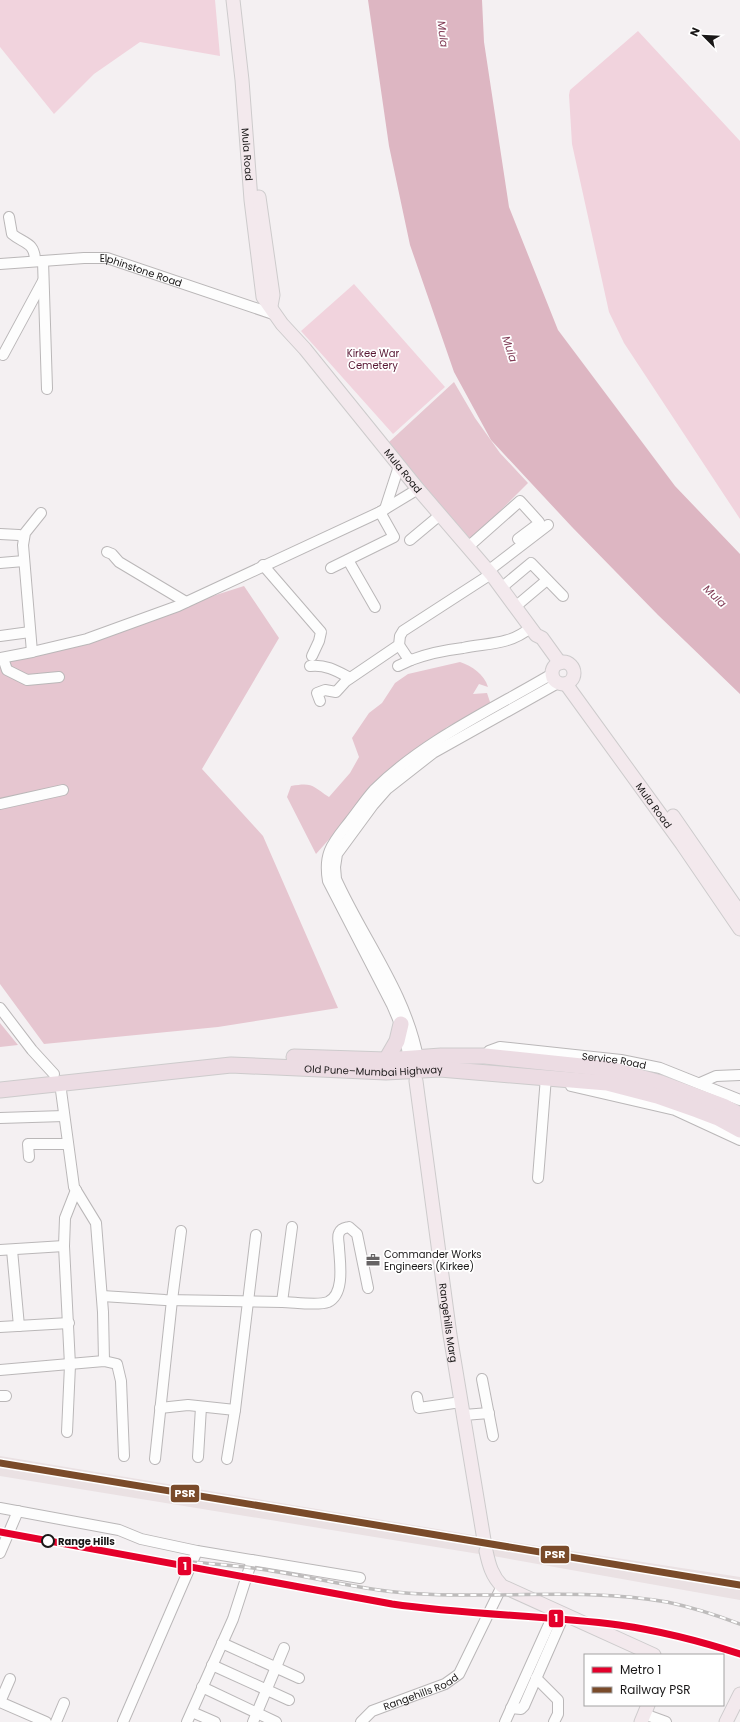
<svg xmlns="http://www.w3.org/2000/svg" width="740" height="1722" font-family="Poppins,sans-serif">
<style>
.built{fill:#eae1e3}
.green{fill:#f1d3dd}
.forest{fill:#e6c6d0}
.water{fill:#ddb6c2}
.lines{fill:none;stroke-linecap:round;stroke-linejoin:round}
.minor-casing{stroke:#bab7b8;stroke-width:12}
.major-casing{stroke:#cdcbcc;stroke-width:15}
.highway-casing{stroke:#cdcbcc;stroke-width:17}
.minor{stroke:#fdfdfd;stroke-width:10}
.major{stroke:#f3e9ed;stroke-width:13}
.highway{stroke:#ecdce3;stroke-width:15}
.rail-casing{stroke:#bebcbc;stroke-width:3.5}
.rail{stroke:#fff;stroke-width:2;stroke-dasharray:6;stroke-linecap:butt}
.rail-1-casing{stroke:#fff;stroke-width:10}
.rail-1{stroke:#7a4b2a;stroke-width:7}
.metro-1-casing{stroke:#fff;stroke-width:10}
.metro-1{stroke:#e4002b;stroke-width:7}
.stop-dot{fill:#fff;stroke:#191717;stroke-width:2}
.labels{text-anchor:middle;stroke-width:3.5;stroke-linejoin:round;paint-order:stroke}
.street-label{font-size:10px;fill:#191717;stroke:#fff}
.park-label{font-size:10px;fill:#581733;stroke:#fff}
.poi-label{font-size:10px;fill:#191717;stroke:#fff;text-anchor:start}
.stop-label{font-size:10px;font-weight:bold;fill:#191717;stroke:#fff;text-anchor:start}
.water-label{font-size:11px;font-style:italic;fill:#813c56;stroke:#fff}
.line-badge{stroke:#fff;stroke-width:1.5}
.badge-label{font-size:11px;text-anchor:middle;font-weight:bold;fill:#fff}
</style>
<rect width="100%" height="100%" fill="#f4f0f2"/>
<path class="built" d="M0,1456L479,1536V1554L0,1476Z
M493,1539L740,1577V1600L493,1556Z"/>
<path class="green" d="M0,0H215L220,56L140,42L94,74L54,114L0,47Z
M638,31L740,141V519L624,343L609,312L572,144L569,95L570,90Z
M354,284L445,387L393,434L301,331Z"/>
<path class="forest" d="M454,382L475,418L500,453L528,483L468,543L388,443Z
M244,586L279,638L202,769L263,836L338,1008L218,1027L44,1044L0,984V664Z
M460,662C472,666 484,674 488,687L479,684L473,694L487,693L491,705L447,727L411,754L363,795L340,827L316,854L287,797L291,786C313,782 312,786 329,797L350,773L359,757L352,738L369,713L382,703L395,683L408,674Z
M0,1023L18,1045L0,1047Z"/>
<path class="water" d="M368,0H482L484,42L509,207L558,330L675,486L740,554V694L658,615L572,527L491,440L454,372L410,245L389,146Z"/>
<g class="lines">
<g class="minor-casing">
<g id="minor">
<path d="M9,217L12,234C24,244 35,242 35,261"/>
<path d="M43,261L47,389"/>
<path id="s1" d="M0,264L84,258H107L276,315"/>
<path d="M3,355L43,281"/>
<path d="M385,509L399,466"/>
<path d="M0,534L19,535L23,537"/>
<path d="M410,540L440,515"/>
<path d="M468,547L520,501L539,522L538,524L518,539"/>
<path d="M107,552L112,554L119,562L186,602"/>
<path d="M348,560L375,607"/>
<path d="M0,563L24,561"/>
<path d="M263,565L321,632L319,641L312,656"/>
<path d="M331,568L394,537L380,512"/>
<path d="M488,571L548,525"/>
<path d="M501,588L531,563L563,596"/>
<path d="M515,607L547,580"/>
<path d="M0,636L30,632"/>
<path d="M399,645L407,657L411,660C427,654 446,650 463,648C487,643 510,645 530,628"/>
<path d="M32,652L23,545L25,533L41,513"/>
<path d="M0,658L32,652L87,639L178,606L380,512L418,489"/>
<path d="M3,658L7,670L27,680L59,677"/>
<path d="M310,666C325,664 337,671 350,678"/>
<path d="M398,666L411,660"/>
<path d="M320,701L317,693L325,690L336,692L346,681L399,645L400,636L403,631L491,574"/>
<path d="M0,804L63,790"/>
<path d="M0,1008L32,1050L54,1074"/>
<path id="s2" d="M485,1056L489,1051L500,1047L621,1060L660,1068L740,1100"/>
<path d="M418,1058C406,993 363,939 336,879L335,867L337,854L373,805L387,789L433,753L558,683"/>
<path d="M409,1059L404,1033L392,1005L328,881C323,852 333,843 350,821C358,811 365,800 374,790C423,741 493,709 552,674"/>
<path d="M60,1083L74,1187L96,1223L103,1312L104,1361"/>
<path d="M700,1083L716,1076L740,1075"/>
<path d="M571,1086L675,1110L740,1140"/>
<path d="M0,1118L64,1116"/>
<path d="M29,1157L28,1144H68"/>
<path d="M538,1178L546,1077"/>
<path d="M0,1250L64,1246"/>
<path d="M12,1250L19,1326"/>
<path d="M102,1296L165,1300L282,1302L292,1227"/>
<path d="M282,1302C293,1302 318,1306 328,1302C345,1294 340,1263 339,1248C339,1243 337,1237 339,1233C341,1228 345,1228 349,1227L357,1234L368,1288"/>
<path d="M0,1327L69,1323"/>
<path d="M0,1370L104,1361L117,1364L121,1381L124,1456"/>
<path d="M482,1379L493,1436"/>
<path d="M0,1396H6"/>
<path d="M417,1397L419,1408L461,1402"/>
<path d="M160,1408L188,1405L235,1410"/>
<path d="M464,1415L489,1413"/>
<path d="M67,1432L70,1365L64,1246L65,1218L76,1190"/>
<path d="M198,1457L201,1407"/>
<path d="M155,1459L172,1300L181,1231"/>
<path d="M227,1459L235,1410L256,1235"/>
<path d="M0,1508L119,1530L141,1539L197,1551L360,1578"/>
<path d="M0,1553L18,1511"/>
<path d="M222,1643L299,1678"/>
<path d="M212,1665L289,1700"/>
<path d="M536,1678L558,1700V1714L554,1722"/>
<path d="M202,1687L276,1722"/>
<path d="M0,1702L46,1722"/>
<path d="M0,1702L10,1679"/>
<path d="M511,1708L521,1709L524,1706L564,1615"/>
<path d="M192,1712L215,1722"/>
<path d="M644,1714L666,1722"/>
<path d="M56,1722L64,1703"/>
<path d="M123,1722L197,1551"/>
<path d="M187,1722L233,1619L252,1560"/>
<path d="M253,1722L284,1648"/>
<path id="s3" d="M361,1722L372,1711L445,1684L459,1674L502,1586"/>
<path d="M505,1722L555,1611"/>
</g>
</g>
<g class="major-casing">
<g id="major">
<path id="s4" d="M233,0L242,80L251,200L263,297L282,324L305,349L418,489L491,574L536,635L542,638L560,663"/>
<path d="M259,197L273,295L271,306"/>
<circle cx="563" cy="673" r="11"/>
<path id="s5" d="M566,684L682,844L740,929"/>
<path d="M673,816L740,913"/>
<path id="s6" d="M416,1081L450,1335L484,1540"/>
<path d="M486,1551C489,1565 492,1576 502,1586L654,1655"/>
<path d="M641,1722L648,1705"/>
<path d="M726,1722L740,1694"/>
</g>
</g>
<g class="highway-casing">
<g id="highway">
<path d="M294,1057L386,1060L441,1056H485L610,1069L661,1083L723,1106L740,1115"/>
<path d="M386,1060L397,1041L401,1024"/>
<path id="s7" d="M0,1090L231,1065L386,1072L440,1069L607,1083L657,1096L697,1110L718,1118L740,1130"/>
</g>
</g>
<use href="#minor" class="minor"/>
<use href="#major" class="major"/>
<use href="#highway" class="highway"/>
<g class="rail-casing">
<path id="rail" d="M137,1558C175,1561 214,1563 253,1568C300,1574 347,1587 395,1592C485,1601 577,1586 667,1602C691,1607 716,1615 740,1624"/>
</g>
<use href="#rail" class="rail"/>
<g class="rail-1-casing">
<path id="rail-1" d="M0,1463L740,1585"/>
</g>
<use href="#rail-1" class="rail-1"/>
<g class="metro-1-casing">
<path id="metro-1" d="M0,1532L392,1604C467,1615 543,1615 619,1625C661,1631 700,1641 740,1654"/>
</g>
<use href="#metro-1" class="metro-1"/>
</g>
<defs>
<g id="office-bare" transform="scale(1.08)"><path d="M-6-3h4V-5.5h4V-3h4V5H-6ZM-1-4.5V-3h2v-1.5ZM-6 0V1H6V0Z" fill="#666364" stroke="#fff" stroke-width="2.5" paint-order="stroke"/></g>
</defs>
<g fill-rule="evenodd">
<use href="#office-bare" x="373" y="1260"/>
</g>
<circle class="stop-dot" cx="48" cy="1541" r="6"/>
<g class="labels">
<g class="street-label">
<text dy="4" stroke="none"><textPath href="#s4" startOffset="155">Mula Road</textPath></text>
<text dy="4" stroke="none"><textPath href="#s1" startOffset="143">Elphinstone Road</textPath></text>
<text dy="4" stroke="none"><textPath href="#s4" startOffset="522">Mula Road</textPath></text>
<text dy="4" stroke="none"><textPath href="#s5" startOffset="150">Mula Road</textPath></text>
<text dy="4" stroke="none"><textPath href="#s2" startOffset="133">Service Road</textPath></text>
<text dy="4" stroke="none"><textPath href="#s7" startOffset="375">Old Pune–Mumbai Highway</textPath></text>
<text dy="4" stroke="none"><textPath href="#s6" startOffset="244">Rangehills Marg</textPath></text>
<text dy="4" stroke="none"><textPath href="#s3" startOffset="68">Rangehills Road</textPath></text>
</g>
<g class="park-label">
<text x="373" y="357">Kirkee War<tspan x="373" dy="12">Cemetery</tspan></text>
</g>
<g class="poi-label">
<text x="384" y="1258">Commander Works<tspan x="384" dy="12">Engineers (Kirkee)</tspan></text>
</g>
<g class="stop-label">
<text x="58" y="1545">Range Hills</text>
</g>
<g class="water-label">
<text transform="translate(443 34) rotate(83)" y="4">Mula</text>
<text transform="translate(510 349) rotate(72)" y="4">Mula</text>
<text transform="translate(715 596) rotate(43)" y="4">Mula</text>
</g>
</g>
<g class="line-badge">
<rect x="170" y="1484" width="30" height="19" rx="4" fill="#7a4b2a"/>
<rect x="540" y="1545" width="30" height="19" rx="4" fill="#7a4b2a"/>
<rect x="177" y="1556" width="15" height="20" rx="4" fill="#e4002b"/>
<rect x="548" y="1609" width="16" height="19" rx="4" fill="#e4002b"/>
</g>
<g class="badge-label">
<text x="185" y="1497">PSR</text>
<text x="555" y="1558">PSR</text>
<text x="185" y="1570">1</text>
<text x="556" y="1622">1</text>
</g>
<rect x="584" y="1654" width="140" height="52" fill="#ffffff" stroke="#a3a2a2"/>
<rect x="592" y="1667" width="20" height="6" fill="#e4002b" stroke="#a3a2a2"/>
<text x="620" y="1674" font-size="12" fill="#191717">Metro 1</text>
<rect x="592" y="1687" width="20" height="6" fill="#7a4b2a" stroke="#a3a2a2"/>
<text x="620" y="1694" font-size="12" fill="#191717">Railway PSR</text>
<g transform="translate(704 36) rotate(294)" stroke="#ffffff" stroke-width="3" paint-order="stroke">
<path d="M0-3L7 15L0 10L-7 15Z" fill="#191717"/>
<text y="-6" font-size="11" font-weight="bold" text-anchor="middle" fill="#191717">N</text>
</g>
</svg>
